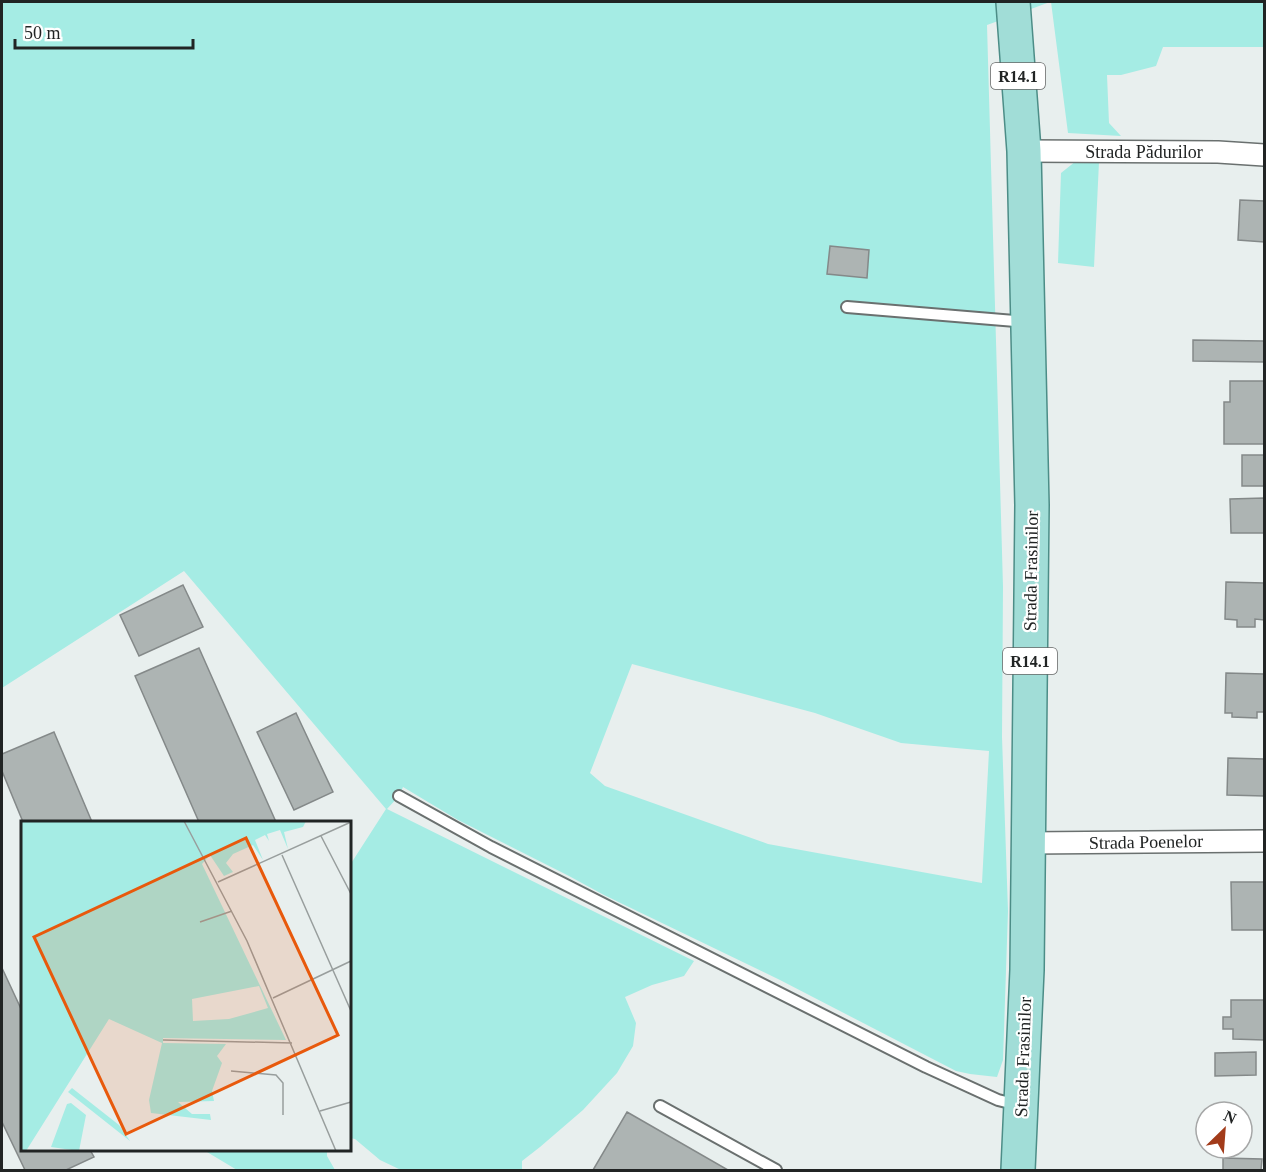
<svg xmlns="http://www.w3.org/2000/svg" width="1266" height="1172" font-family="'Times New Roman',serif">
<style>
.green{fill:#a5ece4;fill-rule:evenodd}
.building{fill:#adb4b3;stroke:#848989;stroke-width:1.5}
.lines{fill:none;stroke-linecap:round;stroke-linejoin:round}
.lane-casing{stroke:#6a706f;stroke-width:14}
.street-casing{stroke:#6a706f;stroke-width:24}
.primary-casing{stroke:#4c8d87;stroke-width:36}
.lane{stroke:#fff;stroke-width:10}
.street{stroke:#fff;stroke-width:21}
.primary{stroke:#a1ddd7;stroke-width:33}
.labels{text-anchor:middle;stroke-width:4.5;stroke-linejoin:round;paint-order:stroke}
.shield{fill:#fff;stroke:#646666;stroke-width:1.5}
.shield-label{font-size:16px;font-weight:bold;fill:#212424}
.street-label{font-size:18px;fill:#212424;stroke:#fff}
.inset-road{fill:none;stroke:#989e9d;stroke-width:1.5}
.view{fill:#e8590c;fill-opacity:0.15;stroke:#e8590c;stroke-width:3}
.inset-edge{fill:none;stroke:#212424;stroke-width:3}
</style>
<rect width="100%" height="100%" fill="#e8efee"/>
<path class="green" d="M2,2H1050L987,25L1003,587L1002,737L1008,911L1003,1060L997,1077L970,1074L956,1071L780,980L604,895L569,876L458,820L403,787L399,796L387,809L694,961L684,976L652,985L625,997L636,1023L633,1046L617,1073L583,1110L540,1147L522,1161V1170H401L380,1160L355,1139L350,1138V865L386,809L184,571L2,688ZM632,664L815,713L901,743L989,751L982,883L768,844L605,786L590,773Z
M1051,2H1264V47H1163L1156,66L1121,75H1107L1109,123L1121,136L1068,133Z
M1076,161L1099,162L1094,267L1058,263L1061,173Z
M208,1150H327V1156L335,1170H237L207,1152Z"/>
<path class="building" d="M1240,200L1264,201V242L1238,240Z
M830,246L869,250L867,278L827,274Z
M1193,340L1264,341V362L1193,361Z
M1230,381H1264V444H1224V402H1230Z
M1242,455H1264V486H1242Z
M1264,498V533H1231L1230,499Z
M1226,582L1264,583V620L1255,619V627H1237V620L1225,619Z
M183,585L203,627L139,656L120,615Z
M199,648L276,822H199L135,676Z
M1226,673L1264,674V712H1257V718L1232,717V713H1225Z
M296,713L333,792L294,810L257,732Z
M54,732L92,822H23L2,771V754Z
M1228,758L1264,759V796L1227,795Z
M1231,882H1264V930H1232Z
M2,968L22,1011V1150H90L94,1157L66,1170H25L2,1122Z
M1231,1000H1264V1040L1233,1039V1029H1223V1017H1231Z
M1256,1052V1075L1215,1076V1053Z
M627,1112L728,1170H593Z
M1223,1158L1262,1159L1261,1170H1223Z"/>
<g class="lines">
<g class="lane-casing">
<path id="lane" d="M847,307L1026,322
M399,796L491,847L926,1067L998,1100L1018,1105
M660,1106L776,1170"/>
</g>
<g class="street-casing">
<path id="street" d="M1024,151L1218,152L1264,155
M1028,843L1264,841"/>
</g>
<g class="primary-casing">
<path id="primary" d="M1013,2L1024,151L1032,505L1027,970L1018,1170"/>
</g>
<use href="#lane" class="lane"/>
<use href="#street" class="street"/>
<use href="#primary" class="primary"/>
</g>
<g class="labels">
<g class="shield">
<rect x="991" y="63" width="54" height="26" rx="4.5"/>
<rect x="1003" y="648" width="54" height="26" rx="4.5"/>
</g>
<g class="shield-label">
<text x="1018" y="82">R14.1</text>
<text x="1030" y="667">R14.1</text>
</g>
<g class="street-label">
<text x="1144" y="158">Strada Pădurilor</text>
<text transform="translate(1031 571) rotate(-89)" y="6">Strada Frasinilor</text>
<text transform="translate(1146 842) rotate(-1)" y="6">Strada Poenelor</text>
<text transform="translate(1023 1057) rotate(-88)" y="6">Strada Frasinilor</text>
</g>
</g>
<g transform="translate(21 821)">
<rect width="330" height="330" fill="#e8efee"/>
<path d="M0,0H285L282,6L263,11L267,28L259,9L246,13L248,20L244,14L234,19L242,39L232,24L212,33L205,42L212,51L203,55L189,34L181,43L265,219L142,217V222L205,223L196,235L201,242L191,270L193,280L157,281L171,293H189L190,299L130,292L128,279L141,222L88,198L5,330H0ZM238,165L247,187L208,198L172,200L171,178ZM51,267L98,304L109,320L47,271ZM50,282L65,294L58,330L30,326L46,283Z" fill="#a5ece4" fill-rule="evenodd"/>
<path class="inset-road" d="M163,0L226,120L315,330M300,15L330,73M261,34L330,190M197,61L330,1M179,101L211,90M252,177L330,140M142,219L271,222M210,250L255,254L262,262V294M299,290L330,281"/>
<path class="view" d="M225,17L317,214L105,313L13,116Z"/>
<rect width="330" height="330" class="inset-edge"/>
</g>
<rect width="1266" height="1172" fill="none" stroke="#212424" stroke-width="6"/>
<g transform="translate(1224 1130) rotate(25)"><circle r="28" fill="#ffffff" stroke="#a6a7a7" stroke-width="1.5"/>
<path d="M0-4.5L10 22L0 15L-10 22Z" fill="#a23b1a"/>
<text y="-9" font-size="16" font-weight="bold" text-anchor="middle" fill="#212424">N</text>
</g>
<path d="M15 39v9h178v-9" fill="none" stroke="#212424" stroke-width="3"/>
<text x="24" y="39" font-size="18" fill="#212424" stroke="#ffffff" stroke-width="4.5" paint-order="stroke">50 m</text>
</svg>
